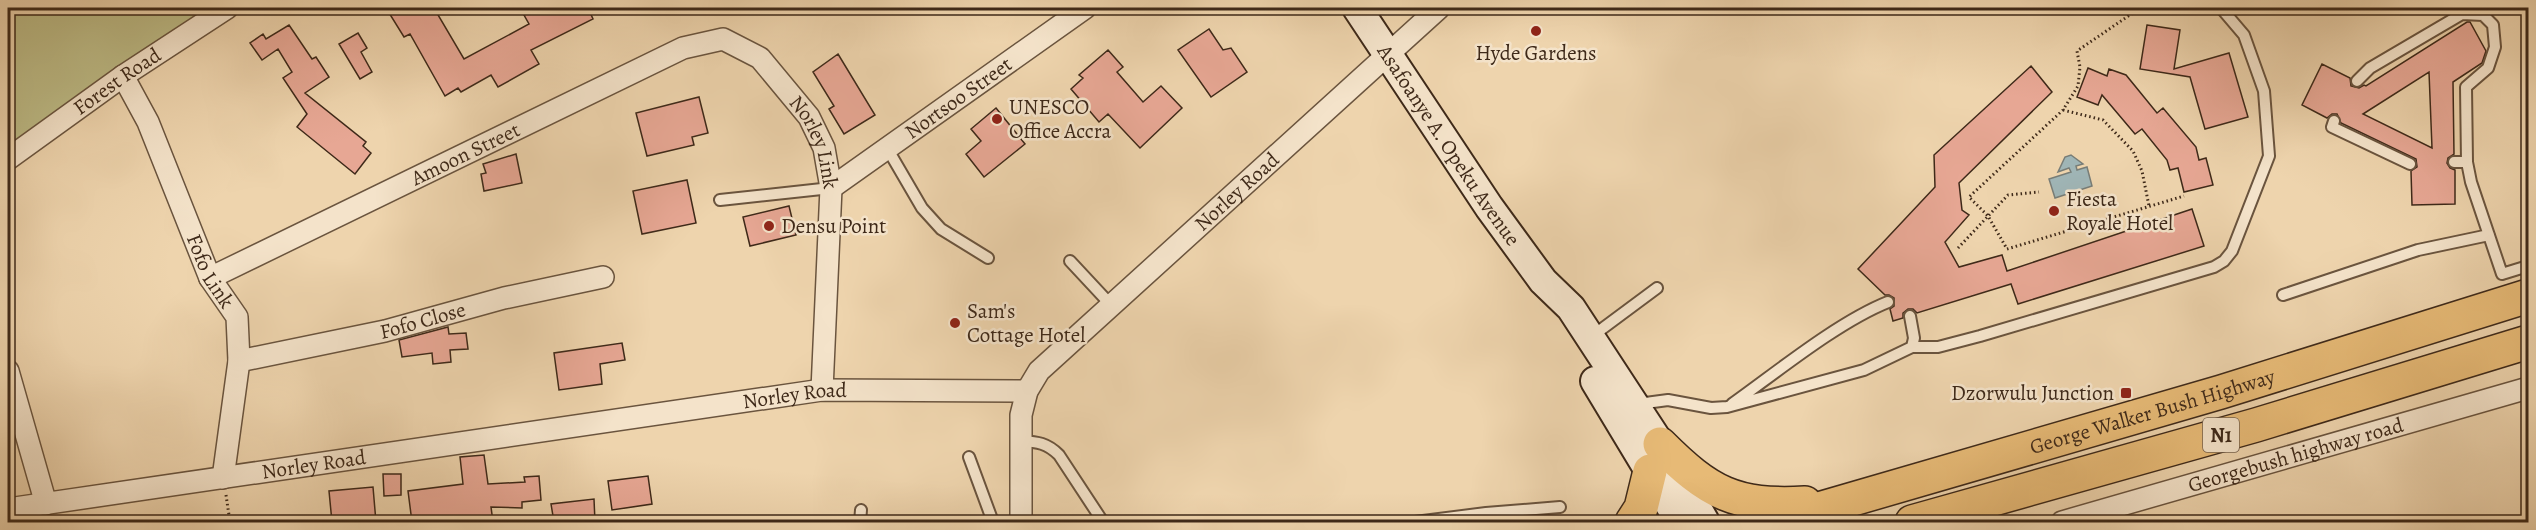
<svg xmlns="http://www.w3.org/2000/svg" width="2536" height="530" font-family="Alegreya,serif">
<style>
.green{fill:#bdbb86;stroke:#7e7250;stroke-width:1.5}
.water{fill:#9fb5b6;stroke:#787d77;stroke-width:1.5}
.building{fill:#e7a794;stroke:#3e2919;stroke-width:1.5;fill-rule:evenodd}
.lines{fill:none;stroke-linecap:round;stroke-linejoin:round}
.lane-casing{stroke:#6a543e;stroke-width:14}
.street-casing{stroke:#6a543e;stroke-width:24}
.secondary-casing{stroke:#3e2919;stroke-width:32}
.highway-casing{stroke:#3e2919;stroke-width:36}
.path{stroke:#3e2919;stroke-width:3;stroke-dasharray:1.5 3;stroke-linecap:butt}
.lane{stroke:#f4e3ca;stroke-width:10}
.street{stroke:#f4e3ca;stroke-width:21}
.secondary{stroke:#f4e3ca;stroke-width:28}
.highway{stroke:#e7ba76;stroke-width:33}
.poi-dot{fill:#8f2418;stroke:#f4e3ca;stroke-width:2}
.labels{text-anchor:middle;stroke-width:5;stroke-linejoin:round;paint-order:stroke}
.shield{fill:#f4e3ca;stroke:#75614e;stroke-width:1.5}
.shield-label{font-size:20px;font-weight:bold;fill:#3e2919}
.poi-label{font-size:21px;fill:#3e2919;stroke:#f4e3ca;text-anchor:start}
.street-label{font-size:21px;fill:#3e2919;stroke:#f4e3ca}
</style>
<rect width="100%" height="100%" fill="#eed4ad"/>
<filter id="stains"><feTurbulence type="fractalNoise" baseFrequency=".00333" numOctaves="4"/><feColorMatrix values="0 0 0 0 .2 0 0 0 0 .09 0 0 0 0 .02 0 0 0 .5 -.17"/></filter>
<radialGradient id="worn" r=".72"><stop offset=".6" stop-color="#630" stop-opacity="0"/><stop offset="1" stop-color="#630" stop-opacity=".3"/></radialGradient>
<path class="green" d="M8,8H226L8,154Z"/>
<path class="water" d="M2071,155L2083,164L2076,166L2077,170L2087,167L2092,186L2055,198L2049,179L2071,172L2069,168L2058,172L2065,157Z"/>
<path class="building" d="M386,8H434L464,59L529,24L524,15L539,8H588L593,19L531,50L539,64L498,87L491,75L461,92L458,88L445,96L410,34L404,37Z
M2467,22H2470L2486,51L2482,63L2453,82L2454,154L2448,158L2447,163L2450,168L2455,170V204L2412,205L2411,171L2417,167L2416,159L2341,123L2337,114H2332L2327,118L2302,105L2322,64L2350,78L2351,86L2359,88L2364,85L2366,86ZM2429,72L2432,148L2363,114Z
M289,25L312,59L316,57L329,77L305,93L366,142L363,146L371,153L355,174L297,127L307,114L283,78L292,72L278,49L262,60L250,43L263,34L266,39Z
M2147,25L2180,30L2174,69L2229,53L2248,117L2205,129L2190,77L2140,69Z
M1209,29L1223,50L1231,48L1247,72L1211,97L1178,50Z
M358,33L367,48L361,52L372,72L360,79L339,44Z
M1108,50L1123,67L1117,72L1143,102L1161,86L1182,108L1140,148L1108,114L1099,122L1071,89L1083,78L1079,75Z
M838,54L875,115L844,134L829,109L834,106L813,72Z
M2031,66L2052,92L1959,183L1962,210L1969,215L1945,242L1959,267L2002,255L2007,271L2192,209L2204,246L2018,304L2011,284L1917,313L1913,309H1908L1903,313V318L1893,321L1890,309L1894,306V298L1889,295H1885L1858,269L1935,187L1934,155Z
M2088,68L2107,76L2109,69L2126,75L2157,113L2163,108L2196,147L2199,160L2206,158L2213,185L2184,192L2178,168L2170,170L2167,160L2142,129L2135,134L2102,95L2098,105L2077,97Z
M699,97L708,133L692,137L694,145L647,156L636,113Z
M996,108L1025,144L984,177L966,154L981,141L971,129Z
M516,154L522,183L484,191L481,174L486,173L483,164Z
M687,180L696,223L642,234L633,191Z
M789,206L796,235L750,246L743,217Z
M448,327L449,334L466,333L468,349L450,350L451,362L433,364L432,353L402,357L399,340Z
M622,343L625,360L600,364L602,384L559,390L554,353Z
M484,455L488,484L525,482L524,477L539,476L541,500L522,502V508L491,507L493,522H412L408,491L463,484L460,457Z
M383,474H401V495L384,496Z
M648,476L652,504L612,510L608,481Z
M373,487L376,522H332L329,491Z
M594,499L595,522H554L551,504Z"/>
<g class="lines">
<g class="lane-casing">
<path id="lane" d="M2357,81L2370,68L2462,14L2483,15L2493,25L2495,47L2488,68L2466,87L2467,162L2471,182L2502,274L2528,266
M2334,121L2332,127L2410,164
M887,148L922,208L941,229L988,258
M2454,162H2467
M720,200L831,188
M1070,261L1111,305
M2283,295L2418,250L2489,235
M1591,337L1657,288
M1912,347H1938L1980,336L2214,267L2224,261L2232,251L2269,156L2264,91L2244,35L2221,8
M1638,404L1668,400L1711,408L1727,407L1864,370L1912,347L1914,338L1910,316
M1732,404C1777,372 1838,322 1888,302
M1021,441C1038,442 1047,443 1059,455L1103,522
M969,457L993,522
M860,522L861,510
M1415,522L1486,513L1560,507"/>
</g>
<g class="street-casing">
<g id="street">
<path id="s1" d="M123,76L148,122L210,278L237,317L239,361L223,478"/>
<path id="s2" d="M8,159L123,76L227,8"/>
<path id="s3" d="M831,188L1085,8"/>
<path id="s4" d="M210,278L683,48L723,39L760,58L809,117L824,148L831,188L822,390"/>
<path id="s5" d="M239,361L385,331L504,298L603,277"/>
<path d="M8,371L46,504"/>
<path id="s6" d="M8,509L822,390L1027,391"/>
<path id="s7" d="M1021,522V415L1027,391L1039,371L1439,8"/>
<path id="s8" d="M2062,522L2528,388"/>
</g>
</g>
<g class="secondary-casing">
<g id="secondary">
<path id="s9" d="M1357,8L1489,207L1543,281L1571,308L1660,444L1705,522"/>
<path d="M1595,381L1680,522"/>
</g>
</g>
<g class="highway-casing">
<g id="highway">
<path d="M1660,444C1709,493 1735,507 1805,503"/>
<path d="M1632,522L1641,508L1650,471"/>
<path id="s10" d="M1774,522L2221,392L2528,296"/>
<path d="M1912,522L2256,425L2528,342"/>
</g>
</g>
<path class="path" d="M2140,8L2077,51L2080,67L2078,86L2063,110L1969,197L1988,216L2007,249L2184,196
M2063,110L2103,120L2133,151L2142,171L2149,206
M1958,248L2008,195L2039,192
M226,495L230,522"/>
<use href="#lane" class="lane"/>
<use href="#street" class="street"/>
<use href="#secondary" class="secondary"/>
<use href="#highway" class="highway"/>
</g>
<g class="poi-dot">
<circle cx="1536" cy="31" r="6"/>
<circle cx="997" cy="119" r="6"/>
<circle cx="2054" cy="211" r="6"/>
<circle cx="769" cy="226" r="6"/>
<circle cx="955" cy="323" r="6"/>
<rect x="2120" y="387" width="12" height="12" rx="3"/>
</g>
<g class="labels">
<rect class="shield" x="2203" y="418" width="36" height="34" rx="4.5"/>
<g class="shield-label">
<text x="2221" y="442">N1</text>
</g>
<g class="poi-label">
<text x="1536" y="60" text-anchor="middle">Hyde Gardens</text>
<text x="1009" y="114">UNESCO<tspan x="1009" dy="24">Office Accra</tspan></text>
<text x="2066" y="206">Fiesta<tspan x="2066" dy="24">Royale Hotel</tspan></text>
<text x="781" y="233">Densu Point</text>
<text x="967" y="318">Sam's<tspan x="967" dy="24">Cottage Hotel</tspan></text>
<text x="2114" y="400" text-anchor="end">Dzorwulu Junction</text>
</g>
<g class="street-label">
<text dy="7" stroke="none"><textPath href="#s2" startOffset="134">Forest Road</textPath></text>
<text dy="7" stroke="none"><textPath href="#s3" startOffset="156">Nortsoo Street</textPath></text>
<text dy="7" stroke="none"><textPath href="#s4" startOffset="711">Norley Link</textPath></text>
<text dy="7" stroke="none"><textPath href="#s9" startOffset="165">Asafoanye A. Opeku Avenue</textPath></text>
<text dy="7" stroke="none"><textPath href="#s4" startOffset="284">Amoon Street</textPath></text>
<text dy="7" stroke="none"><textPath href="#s7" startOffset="422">Norley Road</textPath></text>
<text dy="7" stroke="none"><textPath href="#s1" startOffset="214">Fofo Link</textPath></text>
<text dy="7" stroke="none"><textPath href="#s5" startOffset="188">Fofo Close</textPath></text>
<text dy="7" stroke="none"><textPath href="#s6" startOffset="795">Norley Road</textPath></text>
<text dy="7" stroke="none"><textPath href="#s10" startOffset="394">George Walker Bush Highway</textPath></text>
<text dy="7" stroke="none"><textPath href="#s8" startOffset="243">Georgebush highway road</textPath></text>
<text dy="7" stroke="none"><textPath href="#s6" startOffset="309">Norley Road</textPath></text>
</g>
</g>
<rect width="2536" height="530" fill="none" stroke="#eed4ad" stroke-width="30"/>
<rect x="9" y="9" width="2518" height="512" fill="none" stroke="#3e2919" stroke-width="3"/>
<rect x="15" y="15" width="2506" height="500" fill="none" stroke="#3e2919" stroke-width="1.5"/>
<rect width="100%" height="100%" filter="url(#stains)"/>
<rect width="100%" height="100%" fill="url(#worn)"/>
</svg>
